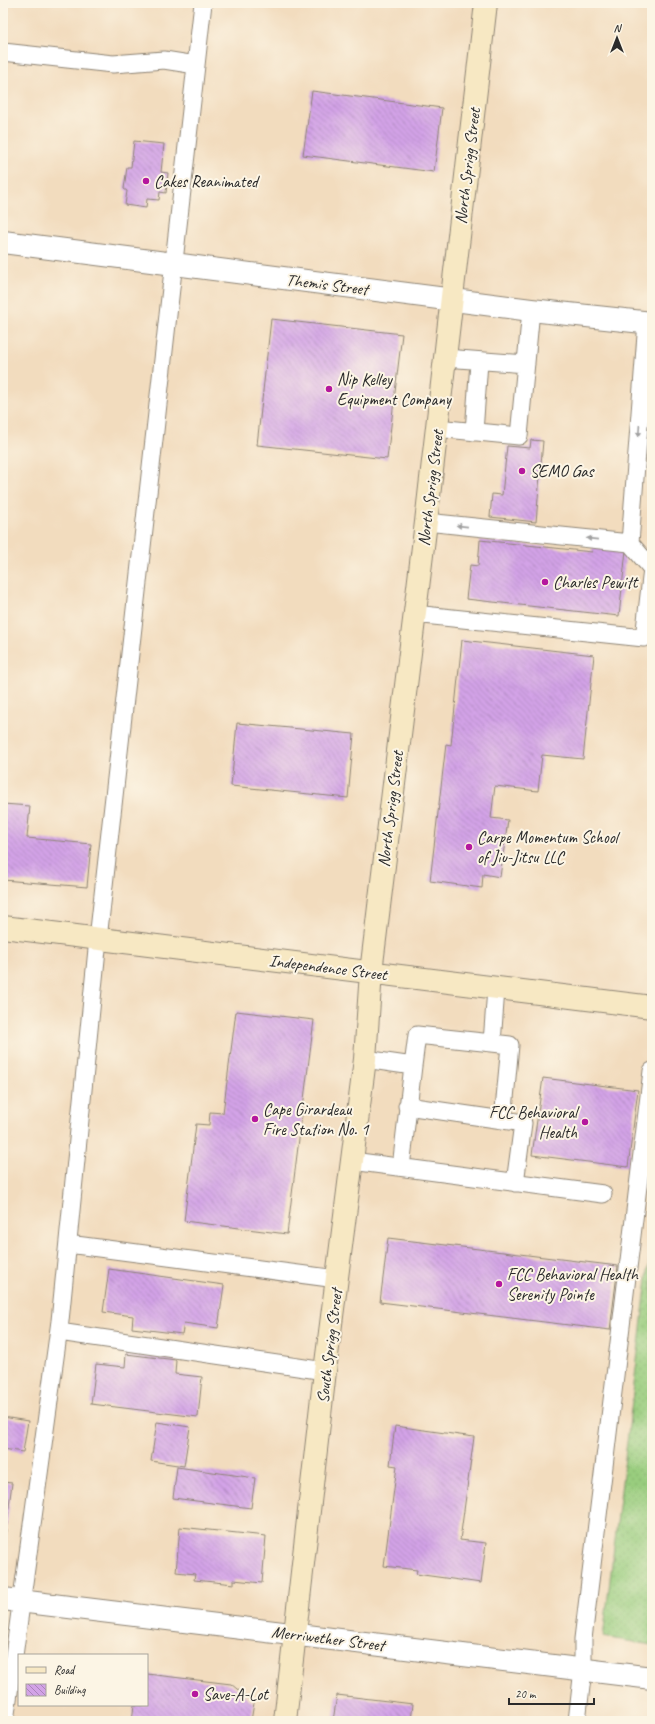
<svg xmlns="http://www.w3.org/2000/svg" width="655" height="1724" font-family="Caveat,sans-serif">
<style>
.grass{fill:url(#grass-dots);stroke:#627c54}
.building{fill:url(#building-back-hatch)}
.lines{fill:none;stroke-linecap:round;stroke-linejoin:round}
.lane-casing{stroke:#8e8474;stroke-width:19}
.street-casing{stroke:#8e8474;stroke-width:24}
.secondary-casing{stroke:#8e8474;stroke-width:24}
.lane{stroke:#fff;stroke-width:17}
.street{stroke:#fff;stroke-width:22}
.secondary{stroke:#f7e8c3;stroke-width:22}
.oneway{fill:#a0a0a0}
.poi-dot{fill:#b5179e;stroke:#fcf5e5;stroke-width:1.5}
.labels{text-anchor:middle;stroke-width:4;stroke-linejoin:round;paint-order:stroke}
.street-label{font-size:17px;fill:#2b2b2b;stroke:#fcf5e5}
.poi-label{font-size:17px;fill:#2b2b2b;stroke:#fcf5e5;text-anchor:start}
</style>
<defs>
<pattern id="grass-dots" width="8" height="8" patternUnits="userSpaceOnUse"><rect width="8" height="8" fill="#99cd7e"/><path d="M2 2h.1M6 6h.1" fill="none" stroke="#84b06d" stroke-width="1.8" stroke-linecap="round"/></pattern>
<pattern id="building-back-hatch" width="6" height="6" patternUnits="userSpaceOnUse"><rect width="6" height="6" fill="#d3a3e7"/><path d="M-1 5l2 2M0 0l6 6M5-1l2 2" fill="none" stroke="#ab85bb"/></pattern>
</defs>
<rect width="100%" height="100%" fill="#fcf5e5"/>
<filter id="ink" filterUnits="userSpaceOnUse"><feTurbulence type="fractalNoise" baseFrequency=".025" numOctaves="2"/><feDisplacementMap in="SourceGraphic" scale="8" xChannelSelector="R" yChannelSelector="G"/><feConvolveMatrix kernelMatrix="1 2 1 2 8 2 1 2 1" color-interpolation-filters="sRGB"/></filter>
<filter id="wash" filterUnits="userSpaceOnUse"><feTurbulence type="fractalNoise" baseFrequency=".012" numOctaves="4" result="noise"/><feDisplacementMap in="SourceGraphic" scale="16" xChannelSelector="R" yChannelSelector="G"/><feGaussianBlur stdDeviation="0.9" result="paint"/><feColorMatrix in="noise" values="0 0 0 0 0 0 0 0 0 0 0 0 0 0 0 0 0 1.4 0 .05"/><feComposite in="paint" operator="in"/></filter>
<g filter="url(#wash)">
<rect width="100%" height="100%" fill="#f2dcbe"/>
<path class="grass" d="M652,1238V1645L603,1637Z"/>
<g id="blocks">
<path class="building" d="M312,91L442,108L434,172L303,155Z
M134,141L164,144L161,172L168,173L166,193L160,192L159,200L147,199L146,208L125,205L127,191L124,189L127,167H131Z
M271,319L402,334L387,459L257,445Z
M531,440L543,441L536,522L490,517L492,494L502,495L507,446L530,448Z
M480,540L592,552L593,546L626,550L619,616L466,599L470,565L478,566Z
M462,640L594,655L583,759L542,755L538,791L495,786L491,818L508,820L500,877L483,874L482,888L430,881L446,744L451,745Z
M237,723L354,734L348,798L231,786Z
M3,804L30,806L27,838L91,844L87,887L3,880Z
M236,1011L314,1020L287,1234L184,1221L196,1124L209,1125L210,1112L223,1113Z
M543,1078L638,1090L628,1167L532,1155Z
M388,1238L618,1266L610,1330L380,1302Z
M109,1269L224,1285L218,1328L184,1323L182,1334L132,1328L133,1316L103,1312Z
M126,1354L176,1360L175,1374L202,1377L198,1417L91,1404L96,1364L125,1367Z
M3,1417L28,1421L23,1452L3,1449Z
M157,1422L190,1427L184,1466L151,1461Z
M395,1426L474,1437L460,1540L486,1543L481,1583L416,1574L417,1570L384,1566L397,1466L390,1465Z
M177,1467L255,1478L251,1508L173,1498Z
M3,1482L12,1483L5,1538H3Z
M180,1527L266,1536L262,1583L234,1580V1584L194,1580L195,1574L176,1572Z
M147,1674L231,1684L254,1703L251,1721H132L134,1705H147Z
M337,1695L413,1704L411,1721H333Z"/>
</g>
</g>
<g filter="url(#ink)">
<use href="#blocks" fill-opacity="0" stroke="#8e8474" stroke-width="1"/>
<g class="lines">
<g class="lane-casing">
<path id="lane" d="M3,52L113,64L164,60L196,65
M445,358L526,364
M436,428L519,436L531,310
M474,432L479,362
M426,522L630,543
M414,614L644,638L652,569L630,543L647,322
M492,1043L510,1045L503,1120L523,1123L515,1183
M365,1059L413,1066L401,1167
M413,1066L417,1035L492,1043L496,989
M407,1106L503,1120
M352,1161L603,1194
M68,1244L337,1279
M59,1332L325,1371
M5,1721L60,1321L98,939L203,3
M577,1721L583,1669V1639L652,1071"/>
</g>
<g class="street-casing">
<path id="street" d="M3,242L531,310L652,323
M3,1599L652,1678"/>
</g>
<g class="secondary-casing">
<path id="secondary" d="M3,927L652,1007
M285,1721L325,1371L365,1059L371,972L426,522L486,3"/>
</g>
<use href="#lane" class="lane"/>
<use href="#street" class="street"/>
<use href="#secondary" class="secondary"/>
</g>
<defs><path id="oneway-solid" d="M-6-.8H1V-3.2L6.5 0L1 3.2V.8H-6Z"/></defs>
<g class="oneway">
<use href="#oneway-solid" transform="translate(639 431) rotate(94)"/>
<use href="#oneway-solid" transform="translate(462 526) rotate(-174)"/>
<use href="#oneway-solid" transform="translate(592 539) rotate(-174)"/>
</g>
</g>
<g class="poi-dot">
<circle cx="146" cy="181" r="4"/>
<circle cx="329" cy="389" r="4"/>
<circle cx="522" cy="471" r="4"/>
<circle cx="545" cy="582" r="4"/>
<circle cx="469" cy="847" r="4"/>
<circle cx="255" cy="1119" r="4"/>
<circle cx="585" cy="1122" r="4"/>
<circle cx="499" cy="1284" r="4"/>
<circle cx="195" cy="1694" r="4"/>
</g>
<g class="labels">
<g class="street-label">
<text transform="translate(467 166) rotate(-83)" y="6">North Sprigg Street</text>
<text transform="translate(327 284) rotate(7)" y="6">Themis Street</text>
<text transform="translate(430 488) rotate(-83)" y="6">North Sprigg Street</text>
<text transform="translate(390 809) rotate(-83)" y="6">North Sprigg Street</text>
<text transform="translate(328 967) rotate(7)" y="6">Independence Street</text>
<text transform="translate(329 1346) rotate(-83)" y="6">South Sprigg Street</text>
<text transform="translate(328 1638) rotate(7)" y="6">Merriwether Street</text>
</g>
<g class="poi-label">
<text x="154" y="187">Cakes Reanimated</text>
<text x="337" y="385">Nip Kelley<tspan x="337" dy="20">Equipment Company</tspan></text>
<text x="530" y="477">SEMO Gas</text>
<text x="553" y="588">Charles Pewitt</text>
<text x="477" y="843">Carpe Momentum School<tspan x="477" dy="20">of Jiu-Jitsu LLC</tspan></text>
<text x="263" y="1115">Cape Girardeau<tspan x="263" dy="20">Fire Station No. 1</tspan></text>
<text x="577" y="1118" text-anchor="end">FCC Behavioral<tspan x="577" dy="20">Health</tspan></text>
<text x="507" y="1280">FCC Behavioral Health<tspan x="507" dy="20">Serenity Pointe</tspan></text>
<text x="203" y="1700">Save-A-Lot</text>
</g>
</g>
<rect width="655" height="1724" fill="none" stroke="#fcf5e5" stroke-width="16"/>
<rect x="18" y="1654" width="130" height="52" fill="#fcf5e5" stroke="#a8a49b"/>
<rect x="26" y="1667" width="20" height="6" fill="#f7e8c3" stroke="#a8a49b"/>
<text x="54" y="1674" font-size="12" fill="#2b2b2b">Road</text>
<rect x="26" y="1684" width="20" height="12" fill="url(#building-back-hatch)" stroke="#a8a49b"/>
<text x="54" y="1694" font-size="12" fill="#2b2b2b">Building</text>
<g transform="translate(617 38)" stroke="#fcf5e5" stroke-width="3" paint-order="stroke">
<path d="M0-3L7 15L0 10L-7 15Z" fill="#2b2b2b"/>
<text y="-6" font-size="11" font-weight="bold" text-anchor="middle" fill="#2b2b2b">N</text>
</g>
<path d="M509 1698v6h85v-6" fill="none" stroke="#2b2b2b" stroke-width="2"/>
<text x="515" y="1698" font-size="12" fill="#2b2b2b" stroke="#fcf5e5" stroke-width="3" paint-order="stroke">20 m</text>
</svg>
